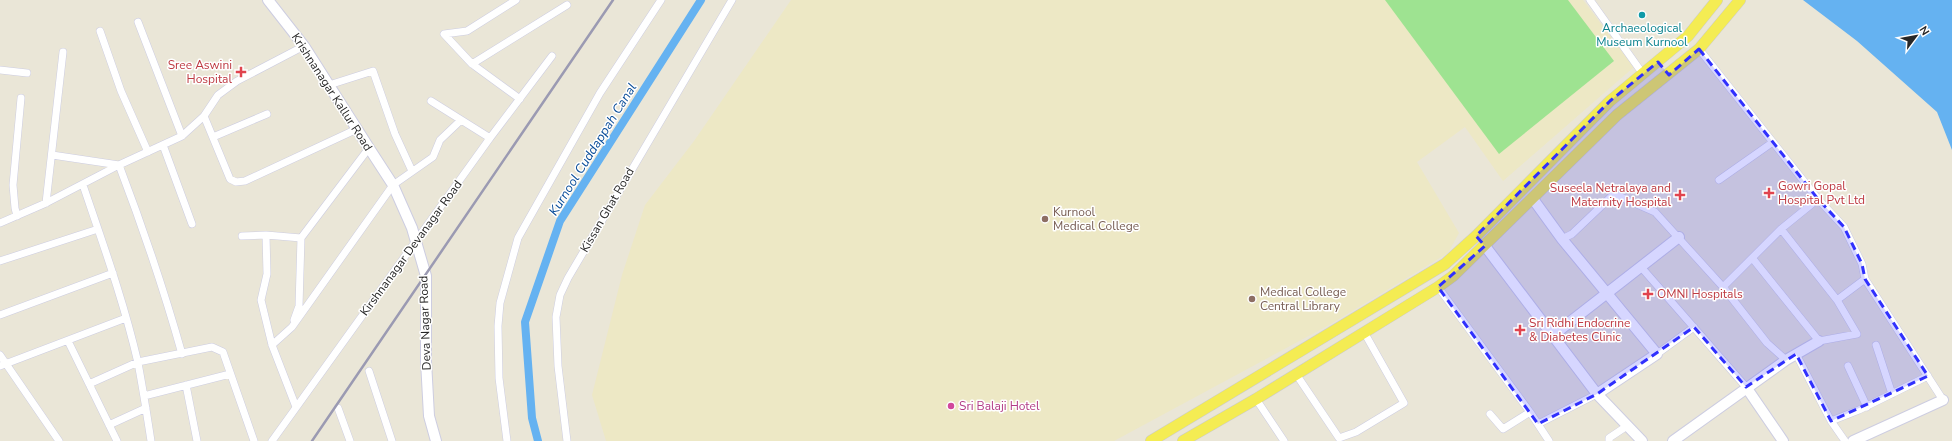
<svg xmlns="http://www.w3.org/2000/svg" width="1952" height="441" font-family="'Nunito Sans',sans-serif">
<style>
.education{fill:#ede8c5}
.green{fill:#9ee391}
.water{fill:#65b2f1}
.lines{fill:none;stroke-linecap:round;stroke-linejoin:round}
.canal{stroke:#65b2f1;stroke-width:8}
.street-casing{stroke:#cdcde1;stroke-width:8}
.secondary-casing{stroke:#cdcde1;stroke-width:12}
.primary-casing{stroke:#cbcbcb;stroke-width:12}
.street{stroke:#fff;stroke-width:7}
.secondary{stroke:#fff;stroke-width:10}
.primary{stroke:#f4ec53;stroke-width:11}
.rail{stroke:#9b9ab2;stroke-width:2.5}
.marked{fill:#3030fe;fill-opacity:0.2;stroke:#3030fe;stroke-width:3;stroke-dasharray:8 5;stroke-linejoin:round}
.culture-dot{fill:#0f9aa8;stroke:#fff;stroke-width:1.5}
.health-dot{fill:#e0444e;stroke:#fff;stroke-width:1.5}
.education-dot{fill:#8d6e63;stroke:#fff;stroke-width:1.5}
.hotel-dot{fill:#d1479c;stroke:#fff;stroke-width:1.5}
.labels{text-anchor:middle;stroke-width:3;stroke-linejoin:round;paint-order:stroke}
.culture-label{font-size:12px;fill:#0d838f;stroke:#fff}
.health-label{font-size:12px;fill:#be3a42;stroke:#fff;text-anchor:start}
.street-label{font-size:12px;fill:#272727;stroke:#fff}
.education-label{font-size:12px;fill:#785e54;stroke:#fff;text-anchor:start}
.hotel-label{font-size:12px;fill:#b23c85;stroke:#fff;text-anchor:start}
.water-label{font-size:13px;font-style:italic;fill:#094c98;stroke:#fff}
</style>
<rect width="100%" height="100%" fill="#eae6d7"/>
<path class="education" d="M791,0H1583L1634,67L1503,181L1465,127L1417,162L1459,233L1448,253L1329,325L1114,441H606L592,395L622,275L645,205L694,141Z"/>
<path class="green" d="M1385,0H1568L1614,61L1499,154Z"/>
<path class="water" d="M1803,0H1952V150L1937,112L1857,41Z"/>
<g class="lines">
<path class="canal" d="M538,441L532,418L525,322L560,221L701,0"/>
<g class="street-casing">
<path id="street" d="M1590,0L1643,74
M138,22L182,136
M100,31L121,91L148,152
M1699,49L1818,199L1844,227L1862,264L1865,279L1943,400
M472,64L444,34L467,31L516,0
M0,70L27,73
M329,85L373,71L395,134L412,171
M520,99L472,64L567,5
M431,101L490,138
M204,116L230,179L236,182L245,181L357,129
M213,137L267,114
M163,145L192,224
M52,155L119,165C143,228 164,290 182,354
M1719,180L1773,142
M83,185C103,244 124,302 138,363C143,389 147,415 151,441
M46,203L63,52
M17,216L15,208L13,185L21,98
M0,223L46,203L119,165L182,136L204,116L218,95L237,81L304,46
M1781,229L1837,300
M266,235L267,274L261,300L272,345L296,407
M242,236L266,235L301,238
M1562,239L1572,234L1614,194L1655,212L1723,287L1767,343L1786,360
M1753,259L1819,341L1857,334L1837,300L1865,279
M0,261L98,229
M1641,267L1746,387
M1438,287L1530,412L1549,441
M1723,287L1781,229L1818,199
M0,315L113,273
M294,320L299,306L301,238L369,148
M68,341L117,441
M272,345L292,327L393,185L433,157L440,140L460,121
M1876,345L1892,394
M1657,354L1694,327
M1796,354L1831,421L1845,441
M0,355L59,441
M0,366L126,318
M1848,366L1867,407
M369,371L392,441
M1296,374L1339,438L1356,432L1404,403L1364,332
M89,384L138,362L212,347L223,352L254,441
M186,385L197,441
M144,396L230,374
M1256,399L1284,441
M338,408L350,441
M1490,414L1503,429L1530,412
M1831,421L1859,410L1928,376
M1538,424L1597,394
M109,425L146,408
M272,441L490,138L552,56
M507,441L499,378L498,326L500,303L518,238L600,93L661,0
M567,441L558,366L556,317L560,295L568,278L732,0
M1609,441V438L1627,426"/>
</g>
<g class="secondary-casing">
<path id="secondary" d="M268,0L304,46L369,148L393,185L412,228L426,276V361L429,416L436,441
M1533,199L1562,239L1657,354L1597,394
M1485,246L1597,394L1642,441
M1552,336L1679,237
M1746,387L1783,441
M1673,441L1786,360L1819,341
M1853,441L1943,400"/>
</g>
<g class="primary-casing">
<path id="primary" d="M1151,441L1445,264L1476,236L1610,101L1688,36L1717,0
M1183,441L1256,399L1438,287L1453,276L1617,115L1699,49L1740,0"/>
</g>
<use href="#street" class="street"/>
<use href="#secondary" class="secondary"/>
<use href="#primary" class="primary"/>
<path class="rail" d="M312,441L613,0"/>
</g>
<path class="marked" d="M1699,49L1818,199L1844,227L1862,264L1865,279L1928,376L1831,421L1796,354L1746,387L1694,327L1597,394L1538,424L1438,287L1485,246L1476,236L1610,101L1658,62L1669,75Z"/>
<circle class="culture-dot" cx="1642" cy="15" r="4"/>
<g class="health-dot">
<path d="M239 66h4v4h4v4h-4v4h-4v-4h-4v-4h4z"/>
<path d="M1767 187h4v4h4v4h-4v4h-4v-4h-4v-4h4z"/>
<path d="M1678 189h4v4h4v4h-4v4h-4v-4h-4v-4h4z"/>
<path d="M1646 288h4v4h4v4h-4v4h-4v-4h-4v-4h4z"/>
<path d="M1518 324h4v4h4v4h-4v4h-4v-4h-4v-4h4z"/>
</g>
<g class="education-dot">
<circle cx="1045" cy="219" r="4"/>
<circle cx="1252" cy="299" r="4"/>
</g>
<circle class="hotel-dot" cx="951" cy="406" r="4"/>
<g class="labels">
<g class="culture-label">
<text x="1642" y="32">Archaeological<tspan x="1642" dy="14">Museum Kurnool</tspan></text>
</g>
<g class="health-label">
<text x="232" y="69" text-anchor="end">Sree Aswini<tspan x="232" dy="14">Hospital</tspan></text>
<text x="1778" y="190">Gowri Gopal<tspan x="1778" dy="14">Hospital Pvt Ltd</tspan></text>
<text x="1671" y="192" text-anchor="end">Suseela Netralaya and<tspan x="1671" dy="14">Maternity Hospital</tspan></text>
<text x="1657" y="298">OMNI Hospitals</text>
<text x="1529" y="327">Sri Ridhi Endocrine<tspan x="1529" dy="14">&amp; Diabetes Clinic</tspan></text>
</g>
<g class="street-label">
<text transform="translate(332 92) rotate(57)" y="4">Krishnanagar Kallur Road</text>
<text transform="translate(607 210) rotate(-60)" y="4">Kissan Ghat Road</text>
<text transform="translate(411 248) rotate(-54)" y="4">Kirshnanagar Devanagar Road</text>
<text transform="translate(425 323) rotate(-92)" y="4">Deva Nagar Road</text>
</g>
<g class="education-label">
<text x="1053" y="216">Kurnool<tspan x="1053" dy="14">Medical College</tspan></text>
<text x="1260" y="296">Medical College<tspan x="1260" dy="14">Central Library</tspan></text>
</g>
<g class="hotel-label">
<text x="959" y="410">Sri Balaji Hotel</text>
</g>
<g class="water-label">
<text transform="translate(592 149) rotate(-58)" y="5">Kurnool Cuddappah Canal</text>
</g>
</g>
<g transform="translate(1916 36) rotate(58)" stroke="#ffffff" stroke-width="3" paint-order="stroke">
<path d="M0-3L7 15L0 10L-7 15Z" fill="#272727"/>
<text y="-6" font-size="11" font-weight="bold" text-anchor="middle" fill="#272727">N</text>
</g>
</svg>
